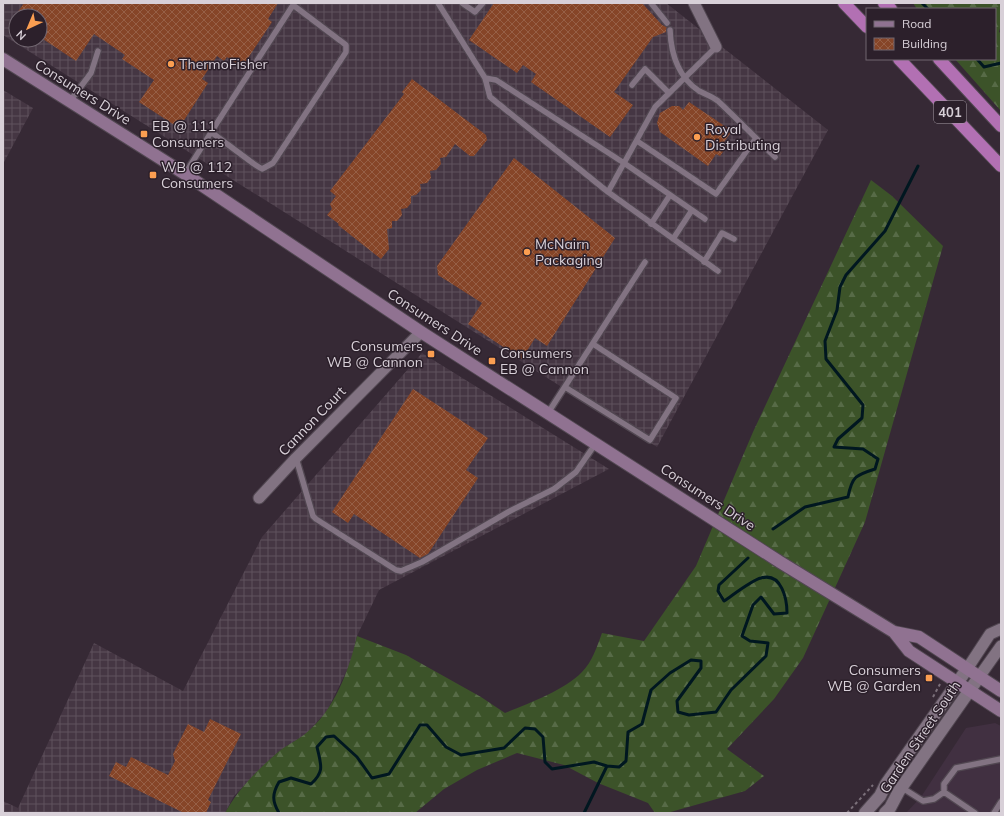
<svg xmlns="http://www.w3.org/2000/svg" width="1004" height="816" font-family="Mulish,sans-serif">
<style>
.built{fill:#413041}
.industrial{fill:url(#industrial-grid);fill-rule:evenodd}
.forest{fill:url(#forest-firs)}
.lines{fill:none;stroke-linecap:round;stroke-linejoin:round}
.stream{stroke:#001720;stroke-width:3}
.building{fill:url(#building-cross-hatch)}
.service-casing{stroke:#514751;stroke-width:8}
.minor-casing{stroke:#514751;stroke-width:13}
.tertiary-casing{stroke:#514751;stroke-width:14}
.secondary-casing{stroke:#514751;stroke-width:14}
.motorway-casing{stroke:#514751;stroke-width:14}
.path{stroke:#7b707a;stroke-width:2;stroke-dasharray:3 3;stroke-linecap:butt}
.service{stroke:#827382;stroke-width:5.5}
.minor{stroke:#827382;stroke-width:11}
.tertiary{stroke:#827382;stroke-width:12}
.secondary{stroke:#907291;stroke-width:12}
.motorway{stroke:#b270b3;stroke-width:12}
.poi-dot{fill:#fb9e51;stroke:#2c202b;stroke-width:1.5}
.labels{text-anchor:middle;stroke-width:3;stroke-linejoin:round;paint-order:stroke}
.shield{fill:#2c202b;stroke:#a49ba4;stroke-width:1}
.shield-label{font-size:13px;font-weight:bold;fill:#d8d0d8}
.poi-label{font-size:14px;fill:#d8d0d8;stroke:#2c202b;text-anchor:start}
.street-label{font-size:14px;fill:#d8d0d8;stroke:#2c202b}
</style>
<defs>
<pattern id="industrial-grid" width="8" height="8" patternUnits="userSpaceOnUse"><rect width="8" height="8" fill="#453643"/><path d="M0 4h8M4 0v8" fill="none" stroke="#5f525d"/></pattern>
<pattern id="forest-firs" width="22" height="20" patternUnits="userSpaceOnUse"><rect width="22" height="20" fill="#3c5329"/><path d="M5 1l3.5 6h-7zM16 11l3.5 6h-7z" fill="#576b47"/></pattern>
<pattern id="building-cross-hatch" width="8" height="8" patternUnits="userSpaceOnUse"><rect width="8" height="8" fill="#864528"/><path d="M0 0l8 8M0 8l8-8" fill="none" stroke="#965f46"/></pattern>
</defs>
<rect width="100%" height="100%" fill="#362935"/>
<path class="built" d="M995,723L1001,726V813H906L921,797L966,728Z"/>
<path class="industrial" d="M3,3H666L828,130L657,447L3,35ZM16,16H40V40H16Z
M3,90L33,108L3,164Z
M422,353L609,469L379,590L357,636L351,662L327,711L306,734L277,753L234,796L225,813H3V801L18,808L94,643L183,691L262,537Z"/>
<path class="forest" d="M913,3H1001V24L999,32L1001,33V111L955,59H995V9H917Z
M871,180L892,196L943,246L865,522L803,658L774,699L727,749L764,776L745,791L667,813H655L648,803L598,783L564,765L517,753L477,770L444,789L415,813H225C237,791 257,770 277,753C285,746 296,741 305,734C334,711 349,671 357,636L406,655L481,697L505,713C527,704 565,690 582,672C592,662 597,647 602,633L644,641L696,566L753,432Z"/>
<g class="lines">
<path class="stream" d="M922,3L928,9
M977,59L984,67L1001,63
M773,529L805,507L848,497C852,476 856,475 875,469L878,459L863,449L834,447L838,439L862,418L863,405L826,359L825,341L837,310L840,287L846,275L885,231L918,166
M279,813C272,801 272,794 279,782L291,778L311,784C325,771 321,765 317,747L326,737L334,736L357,757L372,778L389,774L420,725H427L446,747L461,755L504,748L525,728L535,729L543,737L545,762L552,769L594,762L607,766L619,767L626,761L628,732L642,724L651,690L670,673L691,660L701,661V668L677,701L678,712L689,715L716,712L731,690L766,656L768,643L750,641L742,636L753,605L761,597L774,614L787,613C787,600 782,572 761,578C752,580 733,595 724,601L718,591L719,585L748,558
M584,813L607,766"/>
</g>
<path class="building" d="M24,3H278L268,19L272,22L242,67L227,57L224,61L217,56L202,79L208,83L179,128L139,102L154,80L122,59L125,55L94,34L76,61L40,37V16H15Z
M494,3H642L662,25L667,27L666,32L653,37L614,92L633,105L610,137L531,82L536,74L523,65L517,73L469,40Z
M412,79L486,135L487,140L474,156H470L455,144L446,157L440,158L441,164L436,170L430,171L431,178L427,183L420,184L421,190L416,195L411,196V203L407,208L401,209L402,215L397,221H392V228L387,229L389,249L381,259L338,225L339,224L327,215L332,209L330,204L336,196L330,191L404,94L402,92Z
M689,102L732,131L724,142L728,145L720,156L716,154L708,166L660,132L657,123L660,113L672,106H679L683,110Z
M514,158L615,238L547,346L535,338L522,359L468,324L482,303L438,275L437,266Z
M413,389L488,438L466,470L478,478L428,554L420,558L354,514L348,523L332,512Z
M210,719L241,734L208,800L211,802L206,813H184L109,776L116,762L126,767L131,757L168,775L175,761L173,754L188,724L204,732Z"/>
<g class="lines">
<g class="service-casing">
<path id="service" d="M438,3L485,78L490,97L608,192L655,107L716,47
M462,3L475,12L483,3
M651,3L667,23
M670,30C671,54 678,77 699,91C705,94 713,97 718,101C737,119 756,138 775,157
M485,78L496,80L624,163L705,219
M632,85L645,69L669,93
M70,101L91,73L98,51
M637,141L716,194L756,138
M185,174C220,117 257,61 293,5L346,45V52L273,163L262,169L254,164L211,132
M608,192L718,271
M651,224L670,195
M673,239L692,210
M704,262L722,233L734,239
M565,387L650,440L676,398L593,344
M548,413L645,262
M296,458L313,516L316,519L396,570L401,571L422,562L510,511L554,489L576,472L596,443
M901,787L923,801L934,799L944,792
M944,792V784L956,768L1001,759
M944,792L975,813
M994,813L1001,802"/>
</g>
<g class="minor-casing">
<path id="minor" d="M694,3L716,47
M259,498L296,458L421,332
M967,669L990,634L1001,629
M979,677L1001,646"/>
</g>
<g class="tertiary-casing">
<path id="tertiary" d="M865,813L880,796L886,784L967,669
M885,813L890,808L899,791L979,677"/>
</g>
<g class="secondary-casing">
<path id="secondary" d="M3,59L185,174L421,332L780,562L894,632L919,637L1001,691
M894,632L909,651L1001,711"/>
</g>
<g class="motorway-casing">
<path id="motorway" d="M844,3L867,27
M884,3L891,9
M899,59L1001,166
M939,59L1001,126"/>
</g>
<path class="path" d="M933,697L940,684
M847,813L873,785"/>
<use href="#service" class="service"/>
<use href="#minor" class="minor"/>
<use href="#tertiary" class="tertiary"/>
<use href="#secondary" class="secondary"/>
<use href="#motorway" class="motorway"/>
</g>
<g class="poi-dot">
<circle cx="171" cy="64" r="4"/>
<rect x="140" y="130" width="8" height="8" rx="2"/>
<circle cx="697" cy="137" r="4"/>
<rect x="149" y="171" width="8" height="8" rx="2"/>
<circle cx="527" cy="252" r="4"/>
<rect x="427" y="350" width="8" height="8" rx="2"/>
<rect x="488" y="357" width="8" height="8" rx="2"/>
<rect x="925" y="674" width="8" height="8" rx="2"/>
</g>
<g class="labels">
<rect class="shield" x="934" y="101" width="32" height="22" rx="3"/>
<g class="shield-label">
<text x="950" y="117">401</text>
</g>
<g class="poi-label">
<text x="179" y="69">ThermoFisher</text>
<text x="152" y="131">EB @ 111<tspan x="152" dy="16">Consumers</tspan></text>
<text x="705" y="134">Royal<tspan x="705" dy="16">Distributing</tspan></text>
<text x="161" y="172">WB @ 112<tspan x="161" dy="16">Consumers</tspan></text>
<text x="535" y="249">McNairn<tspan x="535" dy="16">Packaging</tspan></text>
<text x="423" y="351" text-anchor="end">Consumers<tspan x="423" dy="16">WB @ Cannon</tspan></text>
<text x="500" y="358">Consumers<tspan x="500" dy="16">EB @ Cannon</tspan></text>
<text x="921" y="675" text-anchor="end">Consumers<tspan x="921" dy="16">WB @ Garden</tspan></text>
</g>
<g class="street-label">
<text transform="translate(83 92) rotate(32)" y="5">Consumers Drive</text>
<text transform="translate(435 322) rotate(33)" y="5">Consumers Drive</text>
<text transform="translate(312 421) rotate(-46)" y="5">Cannon Court</text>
<text transform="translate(708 497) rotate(33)" y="5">Consumers Drive</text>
<text transform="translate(920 737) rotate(-56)" y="5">Garden Street South</text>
</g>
</g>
<rect width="1004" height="816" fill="none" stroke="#d8d0d8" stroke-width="8"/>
<rect x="866" y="8" width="130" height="52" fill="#2c202b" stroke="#716670"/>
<rect x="874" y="21" width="20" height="6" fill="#907291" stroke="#716670"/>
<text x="902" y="28" font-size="12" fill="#d8d0d8">Road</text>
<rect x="874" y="38" width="20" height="12" fill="url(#building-cross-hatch)" stroke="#716670"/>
<text x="902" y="48" font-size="12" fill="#d8d0d8">Building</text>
<g transform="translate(28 28) rotate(224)"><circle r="19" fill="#2c202b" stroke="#716670"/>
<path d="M0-3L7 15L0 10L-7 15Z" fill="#fb9e51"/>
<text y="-6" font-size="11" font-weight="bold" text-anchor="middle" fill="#d8d0d8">N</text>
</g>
</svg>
